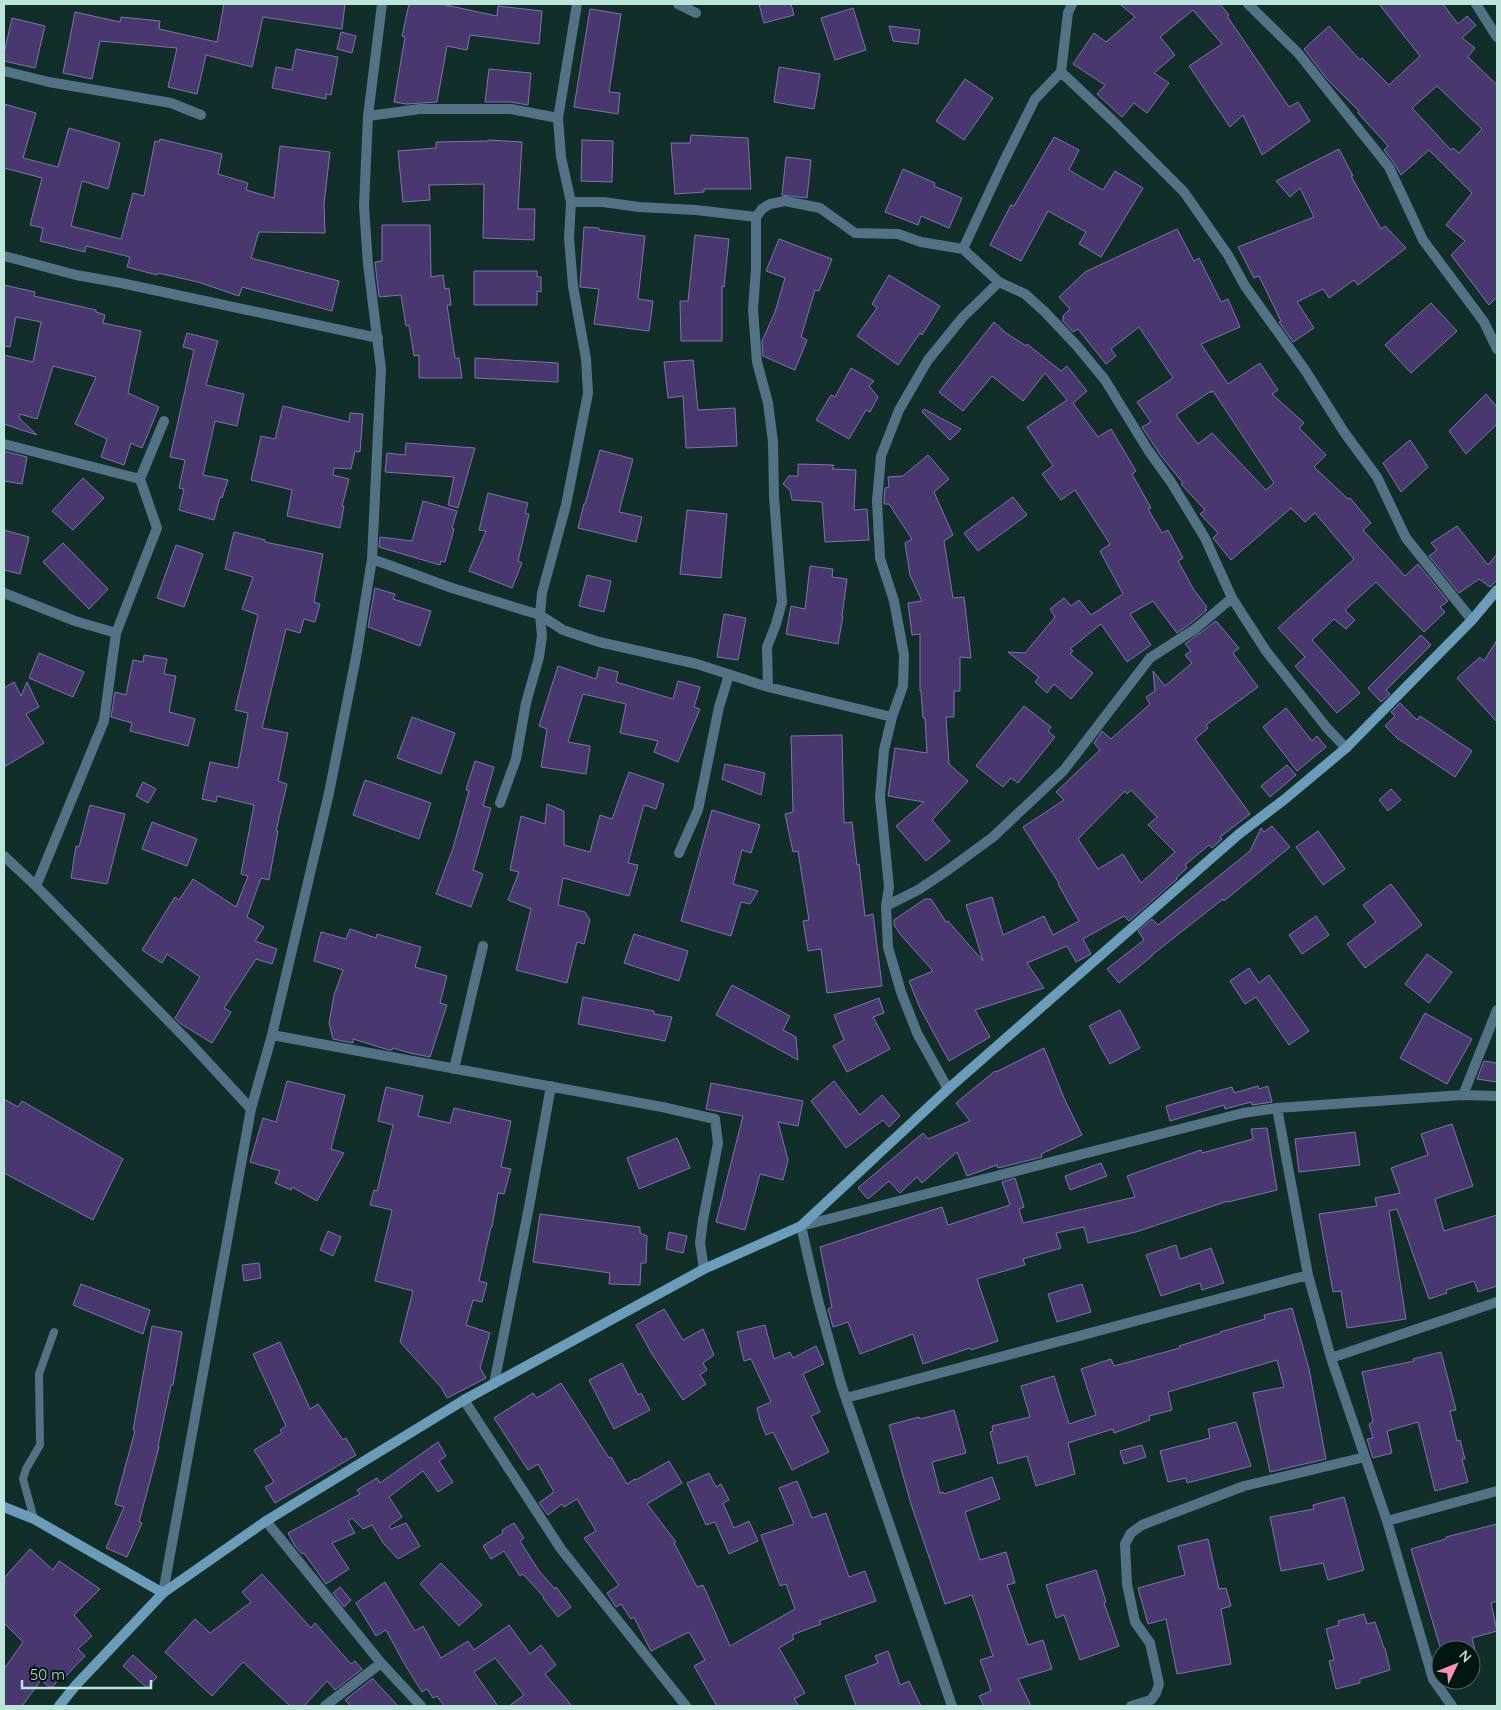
<svg xmlns="http://www.w3.org/2000/svg" width="1501" height="1710" font-family="Quicksand,sans-serif">
<style>
.building{fill:#493870;stroke:#8271ae;fill-rule:evenodd}
.lines{fill:none;stroke-linecap:round;stroke-linejoin:round}
.lane{stroke:#547285;stroke-width:8}
.street{stroke:#547285;stroke-width:10}
.secondary{stroke:#6b9cba;stroke-width:10}
</style>
<rect width="100%" height="100%" fill="#112e28"/>
<path class="building" d="M224,4H345L342,29L263,17L252,67L206,55L197,94L168,87L177,48L100,41L92,79L63,73L75,12L120,22L121,17L160,21L159,29L217,42Z
M409,4H441L497,16L498,6L542,11L539,44L470,35L467,50L447,46L437,102L406,104L394,102L405,37L402,36Z
M759,4H791L794,15L764,23Z
M1120,4H1220L1229,15L1227,16L1289,107L1298,102L1310,121L1262,155L1243,115L1230,127L1189,66L1222,44L1193,10L1160,37L1175,55L1154,73L1169,83L1147,113L1134,103L1122,117L1097,94L1105,85L1073,64L1094,33L1106,42L1135,17Z
M1379,4H1443L1458,24L1467,16L1476,25L1462,38L1475,48L1468,57L1497,85V297L1489,305L1451,255L1465,241L1446,225L1472,193L1429,150L1401,175L1394,163L1384,150L1388,146L1358,113L1359,111L1327,79L1304,49L1329,26L1360,60L1362,58L1389,85L1420,56ZM1437,86L1482,129L1459,153L1453,148L1451,150L1412,108Z
M853,8L866,50L835,60L821,18Z
M590,9L621,14L609,92L620,93L618,114L574,107Z
M12,18L45,26L35,68L4,61V53Z
M889,26L920,30L918,44L893,41Z
M341,32L356,36L352,53L337,49Z
M296,49L338,57L331,95L326,94V99L272,88L276,67L292,70Z
M779,67L820,74L814,109L774,102Z
M489,69L531,73L528,105L511,102H485Z
M965,79L993,98L964,140L936,121Z
M4,104L36,113L23,158L58,167L69,128L120,143L108,189L82,181L71,226L121,239L133,193L144,196L155,141L159,142L160,139L222,154L218,174L248,183L246,190L274,198L280,146L330,152L324,204L325,233L259,232L251,258L339,281L332,311L242,287L239,296L198,282L158,273L157,275L127,267L130,257L86,246L85,252L40,241L43,228L30,225L42,178L4,168Z
M691,135L748,138L751,189H704V192L675,194L671,143H690Z
M1054,137L1079,150L1069,170L1103,190L1115,171L1143,188L1101,257L1079,244L1086,232L1048,211L1021,261L990,245L1011,205L1014,206Z
M488,140L522,142L518,209H535L534,240L483,238L484,184L429,185L430,200L403,202L398,151L436,148V142L488,141Z
M582,140L613,141L612,182L581,181Z
M1339,149L1353,176H1351L1381,229L1385,226L1406,248L1358,285L1354,280L1329,298L1323,289L1297,302L1314,328L1293,342L1279,322L1281,321L1259,276L1254,278L1238,247L1314,217L1300,188L1290,197L1276,181Z
M786,157L811,160L807,198L782,195Z
M903,169L935,183L934,186L962,198L949,228L921,216L918,225L885,212Z
M382,225H430L431,277L443,275L445,289L449,288L451,305H447L455,358H459L462,378H419V355L414,356L409,325L406,326L401,295L379,297L375,262L382,261Z
M584,227L599,228V230L645,236L638,299L653,301L649,331L594,324L599,289L580,287V285Z
M1177,229L1194,261L1199,258L1221,302L1228,299L1240,327L1201,344L1228,384L1260,363L1278,390L1272,394L1304,423L1299,428L1326,455L1314,467L1348,499L1350,498L1371,523L1363,530L1405,576L1418,564L1448,601L1440,607L1445,612L1424,632L1376,582L1345,610L1355,620L1346,629L1334,619L1312,640L1360,693L1337,713L1295,666L1305,657L1278,628L1354,559L1315,513L1305,522L1291,508L1231,560L1213,538L1218,533L1200,514L1205,510L1181,484L1183,483L1161,456L1142,427L1151,422L1137,402L1173,378L1139,327L1111,349L1116,356L1106,364L1078,329L1073,332L1063,321V316L1070,309L1059,297L1085,272ZM1211,391V393L1213,391L1274,483L1266,490L1212,433L1198,444L1176,415Z
M695,235L729,239L724,287L722,286V341H681L680,301H688Z
M779,239L832,259L819,291L815,290L801,337L807,340L795,370L763,356L762,341L775,312L785,278L766,271Z
M474,271H537V277H541V292L537,291V305H474Z
M889,275L940,306L922,335L920,333L898,365L857,336L877,308L872,304Z
M4,285L35,292L34,296L96,310V312L105,315L103,323L141,331L128,393L159,407L142,448L131,443L124,465L101,457L107,439L75,424L96,377L53,366L37,419L20,414L19,418L37,435L4,424V355L33,362L41,322L16,317L10,347L4,346Z
M1431,303L1457,331L1411,373L1385,345Z
M994,322L1006,333L1026,346L1027,344L1061,371L1067,366L1087,391L1073,403L1098,437L1111,429L1136,471L1132,474L1151,508L1148,509L1162,533L1168,530L1183,558L1178,561L1194,590L1207,607L1205,609L1207,610L1191,623L1177,633L1153,601L1130,614L1151,645L1127,662L1101,624L1070,649L1073,651L1070,654L1093,673L1071,699L1054,684L1047,693L1035,682L1039,677L1008,652L1025,653L1055,617L1050,609L1064,598L1071,606L1079,600L1091,615L1123,594L1122,592L1100,551L1110,544L1075,490L1061,500L1042,474L1053,466L1027,427L1067,400L1045,373L1023,401L992,376L963,411L939,392Z
M187,333L218,341L206,385L244,394L237,426L215,421L203,475L228,480L222,498L220,497L214,520L179,510L184,489L179,488L185,460L170,457L194,350L183,347Z
M475,358L558,363V382L475,378Z
M693,360L698,410L735,408L737,446L686,448L683,396L668,398L664,362Z
M851,368L874,381L869,386L878,397L870,412L866,410L849,439L816,420L831,395L835,397Z
M1486,394L1497,407V424L1466,454L1449,431Z
M283,406L349,422L350,413L363,414L360,452L355,451L351,469L334,468L333,475L349,479L342,506H344L340,528L287,516L292,490L251,480L261,436L275,439Z
M924,409L961,429L950,440L922,412Z
M1410,440L1428,467L1401,492L1383,463Z
M406,443L475,448L458,508L448,505L454,477L385,472L387,453L405,455Z
M600,450L633,459L619,512L642,517L636,542L578,528L584,504H585Z
M4,451L27,457L22,484L4,481Z
M928,455L949,479L934,492L953,535L944,541L953,598L964,597L971,658L960,657V691H954V717H946L949,764L968,781L932,820L950,841L926,861L896,826L924,802L888,796L895,748L927,753L925,718H923L921,691H920V634L912,635L908,603L922,601L910,575L905,543L912,539L889,504H884V500L885,488L889,487L888,477L903,476Z
M798,464L834,465L832,469L856,470L854,510L867,509L869,540L825,542L822,502L792,500L790,490L783,484L789,476H798Z
M83,478L104,498L73,530L52,511Z
M488,493L528,503L525,513L529,514L518,561L522,563L512,588L469,571L486,531L479,530Z
M1013,497L1027,515L978,551L964,533Z
M423,501L457,511L452,528L454,529L445,562L441,561L440,565L379,547L380,537L412,541Z
M687,510L727,514L721,578L680,574Z
M1457,526L1488,565L1497,554V580L1490,587L1479,579L1459,593L1429,556L1437,550L1431,543Z
M4,530L29,537L20,574L4,570Z
M234,532L265,540V542L323,554L314,602L320,604L315,622L304,619L300,633L286,629L262,728L288,733L278,781L287,784L276,831H278L269,880L261,878L247,917L264,927L255,941L277,949L272,964L256,959L224,1008L231,1012L212,1043L181,1024L175,1018L200,977L167,954L162,963L142,950L175,897L179,900L193,879L236,907L248,876L241,874L254,805L217,796L216,802L202,799L210,762L238,768L248,713L235,710L258,615L242,609L253,577L225,569Z
M63,543L108,589L89,609L43,562Z
M176,545L203,554L184,607L157,598Z
M810,566L833,569L832,577L847,579L842,616H843L838,644L786,634L791,606L805,609Z
M587,575L611,581L604,612L579,606Z
M375,588L395,594L393,599L431,611L420,646L368,627Z
M724,614L746,618L738,660L717,657Z
M1216,621L1239,648L1233,653L1258,687L1206,725L1208,728L1195,739L1250,814L1220,837L1222,839L1212,848L1209,845L1185,865L1187,868L1176,878L1177,879L1129,921L1124,916L1083,939L1091,954L1076,962L1067,946L1027,963L1044,988L975,1010L990,1037L949,1061L920,1008L909,981L933,971L900,934L894,925V920L925,899H931L946,922L948,921L983,961L966,905L992,897L1003,935L1044,916L1053,935L1079,921L1058,884L1059,883L1023,827L1064,800L1056,792L1100,750L1094,743L1102,731L1111,739L1150,704L1146,697L1155,691L1153,671L1165,686L1192,663L1185,655L1191,651L1185,644ZM1131,790L1157,817L1148,825L1175,852L1141,883L1123,854L1098,869L1078,839L1125,791L1127,794Z
M1421,635L1431,645L1386,690L1390,694L1381,702L1368,688Z
M1497,640V722L1457,678L1480,657L1484,661Z
M39,653L84,672L73,697L29,678Z
M144,655L167,659L164,674L176,676L169,712L195,719L188,746L130,731L132,723L111,717L115,692L126,695L133,660L143,662Z
M558,666L596,679L599,667L618,672L616,682L673,699L678,681L700,687L694,707L700,709L678,762L654,752L658,741L620,733L626,704L583,694L568,742L590,746L586,774L541,767L547,729L539,726Z
M14,682L21,696L27,682L39,707L26,714L44,743L4,767V688Z
M1400,703L1417,720L1420,716L1472,751L1455,777L1397,738L1385,726L1395,716L1391,712Z
M1024,706L1051,727L1048,731L1055,737L1018,783L1011,778L1003,787L976,766Z
M1286,708L1312,741L1317,736L1326,747L1297,771L1263,727Z
M412,717L455,733L441,774L397,758Z
M842,735L844,823L852,822L857,865L859,864L865,916L873,914L882,986L827,993L821,949L808,951L803,921L809,920L798,851L793,852L785,814L793,812L791,736Z
M475,761L494,767L483,806L491,808L473,870L483,874L471,907L436,894L453,848L469,791L466,790Z
M725,764L765,773L761,795L722,779Z
M1287,765L1296,775L1270,797L1261,786Z
M629,772L664,784L656,809L644,805L628,863L638,865L629,896L563,878L558,905L585,912L590,920L584,944L577,942L567,983L516,970L531,909L508,900L519,872L510,870L521,816L545,824L547,804L564,811V845L590,852L600,815L612,819Z
M365,780L431,803L419,839L353,815Z
M143,782L156,789L148,803L136,796Z
M1391,789L1401,800L1388,811L1379,800Z
M90,805L125,814L107,884L71,878L76,846L79,847Z
M712,810L760,825L751,853L742,850L733,884L758,891L750,904L741,902L731,936L681,921Z
M152,822L197,839L187,866L142,849Z
M1272,826L1290,847L1224,901L1223,899L1152,955V956L1119,983L1107,969L1144,940L1138,931L1152,919L1158,925L1250,851L1261,828L1264,832Z
M1318,831L1345,869L1323,885L1296,847Z
M1391,884L1422,925L1365,968L1347,944L1376,922L1363,905Z
M1316,916L1329,935L1302,954L1289,935Z
M350,929L376,938L377,934L421,947L415,967L447,976L440,1003L447,1005L430,1057L410,1053L393,1048L392,1050H389L353,1039V1043L333,1039L329,1023L334,995L343,970L314,961L321,932L346,939Z
M634,934L688,951L679,981L624,963Z
M1427,954L1452,972L1429,1003L1405,984Z
M1249,968L1259,983L1269,975L1309,1031L1289,1045L1256,997L1245,1004L1230,981Z
M732,985L790,1016L783,1030L796,1037L798,1060L716,1015Z
M583,997L654,1011V1014L672,1017L665,1041L578,1024Z
M879,998L884,1013L873,1017L890,1049L847,1072L833,1046L844,1040L834,1015Z
M1120,1010L1140,1048L1110,1064L1089,1026Z
M1425,1013L1472,1039L1447,1084L1400,1058Z
M1044,1048L1064,1098L1082,1135L1041,1154L1042,1157L998,1168L997,1165L967,1176L957,1152L922,1183L917,1177L900,1193L889,1181L868,1199L858,1188L923,1133L928,1139L970,1121L956,1103L995,1071L996,1072Z
M1484,1061L1497,1063V1082L1477,1079Z
M287,1081L345,1095L331,1149L344,1153L317,1201L292,1187L291,1190L275,1183L280,1171L250,1162L263,1118L276,1122Z
M834,1081L860,1115L882,1095L900,1116L889,1127L883,1120L846,1148L811,1101Z
M711,1083L803,1101L798,1126L778,1122L788,1160L783,1180L760,1174L745,1230L716,1222L743,1116L706,1109Z
M1258,1086L1259,1089L1268,1086L1272,1102L1252,1105L1251,1102L1225,1109L1224,1105L1170,1121L1166,1106L1232,1087L1234,1093Z
M386,1087L423,1096L418,1116L450,1123L454,1108L511,1121L501,1167L511,1169L504,1194L498,1193L492,1227H491L479,1281L487,1283L482,1302L473,1300L466,1325L490,1333L480,1368L486,1378L447,1398L441,1387L400,1342L413,1291L375,1281L392,1210L370,1205L374,1190L377,1191L393,1125L378,1121Z
M4,1099L18,1107L22,1101L123,1159L93,1220L4,1173Z
M1452,1124L1473,1186L1435,1199L1444,1231L1497,1215V1286L1478,1292L1474,1281L1446,1290L1447,1293L1429,1299L1397,1209L1389,1211L1406,1319L1347,1328L1341,1291L1333,1292L1319,1214L1377,1206L1375,1198L1400,1193L1391,1168L1428,1155L1421,1134Z
M1267,1128L1277,1190L1228,1202V1201L1136,1232L1088,1243L1084,1227L1056,1233L1061,1248L1023,1259L1025,1265L977,1279L998,1341L971,1350L970,1348L923,1364L913,1334L860,1354L848,1322L833,1327L828,1309L832,1307L820,1247L942,1207L948,1225L1010,1205L1002,1182L1015,1178L1024,1207L1019,1209L1023,1223L1135,1197L1127,1176L1201,1150L1202,1153L1253,1139L1251,1129Z
M1355,1132L1360,1165L1299,1172L1295,1139Z
M677,1138L690,1168L639,1189L627,1158Z
M1101,1163L1107,1176L1070,1190L1065,1176Z
M540,1214L640,1227V1233L647,1236L646,1263H641L640,1285L609,1284L610,1273L533,1262Z
M328,1231L341,1237L333,1256L320,1250Z
M669,1232L687,1236L683,1253L666,1249Z
M1176,1245L1180,1259L1211,1248L1224,1283L1202,1290L1200,1283L1161,1296L1146,1255Z
M259,1263L261,1278L244,1281L242,1265Z
M81,1284L150,1310L143,1334L73,1305Z
M1082,1284L1091,1312L1057,1322L1048,1294Z
M1292,1308L1309,1369L1326,1459L1270,1472L1253,1393L1284,1387L1277,1360L1168,1392L1172,1410L1149,1416L1150,1420L1114,1433L1113,1429L1068,1443L1075,1474L1036,1486L1027,1456L998,1464L990,1432L993,1431L992,1426L1030,1417L1021,1386L1054,1376L1069,1424L1096,1415L1081,1369L1111,1359L1114,1366L1180,1348L1179,1346L1221,1333L1220,1332L1265,1319L1264,1315Z
M664,1309L683,1340L703,1329L714,1355L703,1363L707,1370L700,1375L706,1384L683,1400L652,1354L636,1325Z
M765,1325L774,1359L790,1352L793,1358L816,1346L824,1364L803,1374L820,1412L811,1416L829,1452L792,1470L773,1432L766,1435L760,1420L757,1408L771,1402L751,1359L744,1361L737,1332Z
M152,1326L182,1332L173,1385H171L158,1446L159,1447L139,1522L142,1523L127,1557L106,1548L124,1507L115,1504L135,1431L133,1430Z
M280,1342L310,1409L318,1404L343,1440L346,1438L356,1455L275,1503L265,1487L274,1482L254,1450L282,1433L280,1430L286,1426L253,1354Z
M1441,1352L1456,1410L1450,1411L1457,1441L1460,1440L1465,1459H1462L1468,1482L1435,1491L1418,1422L1387,1431L1392,1453L1373,1458L1367,1439L1373,1438L1369,1424L1373,1422L1362,1372L1414,1361L1413,1359Z
M622,1363L638,1395L641,1393L650,1410L614,1429L589,1380Z
M561,1383L609,1458L611,1457L627,1484L635,1479L636,1480L669,1461L682,1483L647,1504L676,1542L674,1543L697,1587L703,1585L730,1646L795,1609L786,1584L780,1586L761,1535L794,1524L779,1488L797,1481L812,1518L826,1513L849,1577L865,1571L876,1601L819,1621L821,1624L792,1635L794,1639L779,1648L805,1693L794,1699L799,1706H717L694,1666L705,1660L689,1632L651,1651L634,1617L631,1619L621,1604L616,1607L607,1593L619,1585L584,1538L596,1531L577,1499L564,1507L562,1504L548,1515L539,1503L554,1492L538,1464L528,1470L494,1418L533,1393L537,1398Z
M954,1410L966,1453L932,1462L940,1493L943,1492L944,1494L992,1477L1000,1499L965,1512L980,1560L1006,1552L1015,1583L1007,1585L1028,1645L1043,1640L1052,1669L1018,1679L1031,1706H984L979,1696L991,1691L980,1660L993,1656L972,1595L945,1604L911,1504L889,1425L919,1417L920,1419Z
M1236,1422L1251,1466L1187,1483L1186,1478L1168,1482L1160,1451L1210,1438L1208,1429Z
M438,1442L446,1456L439,1461L453,1482L438,1492L423,1471L389,1497L402,1517L389,1526L391,1529L406,1523L420,1546L398,1559L384,1544L372,1525L363,1529L352,1518L348,1521L355,1533L332,1543L349,1569L326,1584L304,1553L302,1554L295,1546L288,1533L360,1494L357,1490L377,1478L380,1483Z
M1142,1445L1146,1457L1124,1464L1120,1451Z
M709,1473L716,1487L721,1484L729,1500L723,1503L734,1528L749,1521L758,1541L729,1554L715,1522L706,1525L687,1483Z
M1344,1497L1364,1570L1328,1580L1323,1563L1281,1571L1270,1517L1314,1509L1313,1505Z
M514,1523L524,1538L520,1541L539,1571L555,1589L556,1587L571,1607L558,1617L543,1598L544,1597L523,1574L520,1576L504,1551L491,1559L483,1546L503,1533L502,1530Z
M1497,1524V1601L1491,1603L1497,1631L1472,1638L1475,1650H1441L1411,1549L1446,1539V1537Z
M1208,1539L1219,1589L1226,1588L1231,1606L1221,1609L1231,1664L1177,1674L1166,1619L1148,1624L1138,1588L1185,1575L1178,1546Z
M30,1549L53,1570L59,1561L100,1589L74,1615L92,1636L78,1649L85,1656L62,1680L60,1678L51,1689L41,1680L22,1706H4V1669L23,1642L4,1623V1578Z
M441,1563L482,1605L459,1626L420,1584Z
M1096,1570L1106,1602L1104,1603L1119,1646L1080,1660L1064,1615L1056,1618L1046,1585Z
M262,1574L311,1628L315,1623L351,1664L355,1661L362,1669L335,1690L327,1681L304,1706H290L243,1662L212,1696L165,1652L195,1619L210,1633L251,1602L242,1592Z
M385,1582L415,1631L423,1626L441,1658L468,1641L474,1650L509,1625L530,1654L541,1645L556,1665L545,1674L572,1706H509L524,1695L495,1658L474,1672L498,1706H444L437,1696L433,1698L427,1689L422,1692L404,1663L386,1630L376,1636L356,1603Z
M340,1587L351,1600L344,1607L333,1593Z
M1364,1614L1367,1624L1375,1622L1384,1648H1385L1390,1670L1360,1679V1683L1336,1689L1329,1661L1334,1660L1326,1629L1339,1625L1338,1621Z
M888,1651L900,1685L909,1681L921,1706H856L845,1676L878,1663L875,1656Z
M133,1655L157,1677L147,1688L123,1666Z
M372,1679H373L398,1706H351L345,1700Z"/>
<g class="lines">
<path class="lane" d="M34,1519L23,1479L26,1469L40,1445L39,1374L54,1332"/>
<path class="street" d="M678,4L696,13
M1248,4L1298,53L1389,167L1423,240L1484,322L1497,349
M1476,4L1497,37
M4,71L49,82L171,103L201,115
M1061,72L1113,121L1184,192L1228,255L1245,286L1305,370L1344,432L1377,477L1406,538L1472,620
M368,116L420,109H511L558,118
M571,202H603L639,207L696,210L756,217
M963,249L1003,163L1035,99L1061,72L1068,13L1072,4
M4,256L76,275L121,283L378,338
M4,444L140,479
M372,559L452,588L540,615L563,630L599,642L697,664L768,687L892,717
M4,593L75,621L116,633
M768,687L767,647L776,624L782,602L774,497L773,442L768,403L757,362L753,310L756,268V217L762,209L770,204L785,201L820,208L855,233L898,234L921,242L963,249L999,282L1025,294L1045,312L1077,346L1105,380L1148,450L1171,482L1205,538L1232,598L1266,651L1327,728L1346,748
M500,803L516,759L526,703L539,657L542,636L540,615L542,593L566,505L588,393L586,359L573,286L569,238L571,202L561,157L558,118L577,4
M679,853L698,810L719,707L729,675
M4,856L36,886L191,1044L251,1109
M36,886L104,721L116,633L157,528L140,479L164,421
M886,906L918,890L948,870L993,837L1064,770L1150,658L1195,629L1232,598
M272,1035L662,1107L715,1119L718,1143L703,1220L700,1243L704,1269
M454,1069L483,946
M948,1089L917,1033L901,992L888,947L886,906L889,887L880,797L884,750L892,717L903,686L904,655L894,601L880,558L877,501L881,456L899,410L928,360L963,317L999,282
M1463,1095L1497,1010
M1277,1108L1308,1275L1331,1358L1387,1521L1433,1679L1452,1706
M1331,1358L1497,1302
M494,1384L529,1207L551,1086
M846,1398L1308,1275
M464,1400L561,1549L686,1706
M266,1521L381,1663L421,1706
M1387,1521L1497,1491
M163,1593L251,1109L272,1035L329,793L357,652L372,559L381,369L368,264L364,206L368,116L382,4
M325,1706L381,1663
M952,1706L841,1384L818,1300L801,1226L1243,1113L1277,1108L1463,1095L1497,1096
M1131,1706L1151,1700L1156,1693L1159,1684L1150,1643L1135,1622L1127,1584L1125,1544L1131,1533L1142,1525L1244,1486L1365,1457"/>
<path class="secondary" d="M4,1507L34,1519L163,1593
M59,1706L76,1685L163,1593L266,1521L464,1400L704,1269L801,1226L948,1089L1239,834L1285,799L1346,748L1472,620L1497,590"/>
</g>
<rect width="1501" height="1710" fill="none" stroke="#bbe5d9" stroke-width="10"/>
<g transform="translate(1456 1665) rotate(47)"><circle r="24" fill="#001611" stroke="#4b6961"/>
<path d="M0-4L9 19L0 12L-9 19Z" fill="#ff8eba"/>
<text y="-8" font-size="14" font-weight="bold" text-anchor="middle" fill="#bbe5d9">N</text>
</g>
<path d="M22 1680v8h129v-8" fill="none" stroke="#bbe5d9" stroke-width="2.5"/>
<text x="30" y="1680" font-size="15" fill="#bbe5d9" stroke="#001611" stroke-width="4" paint-order="stroke">50 m</text>
</svg>
